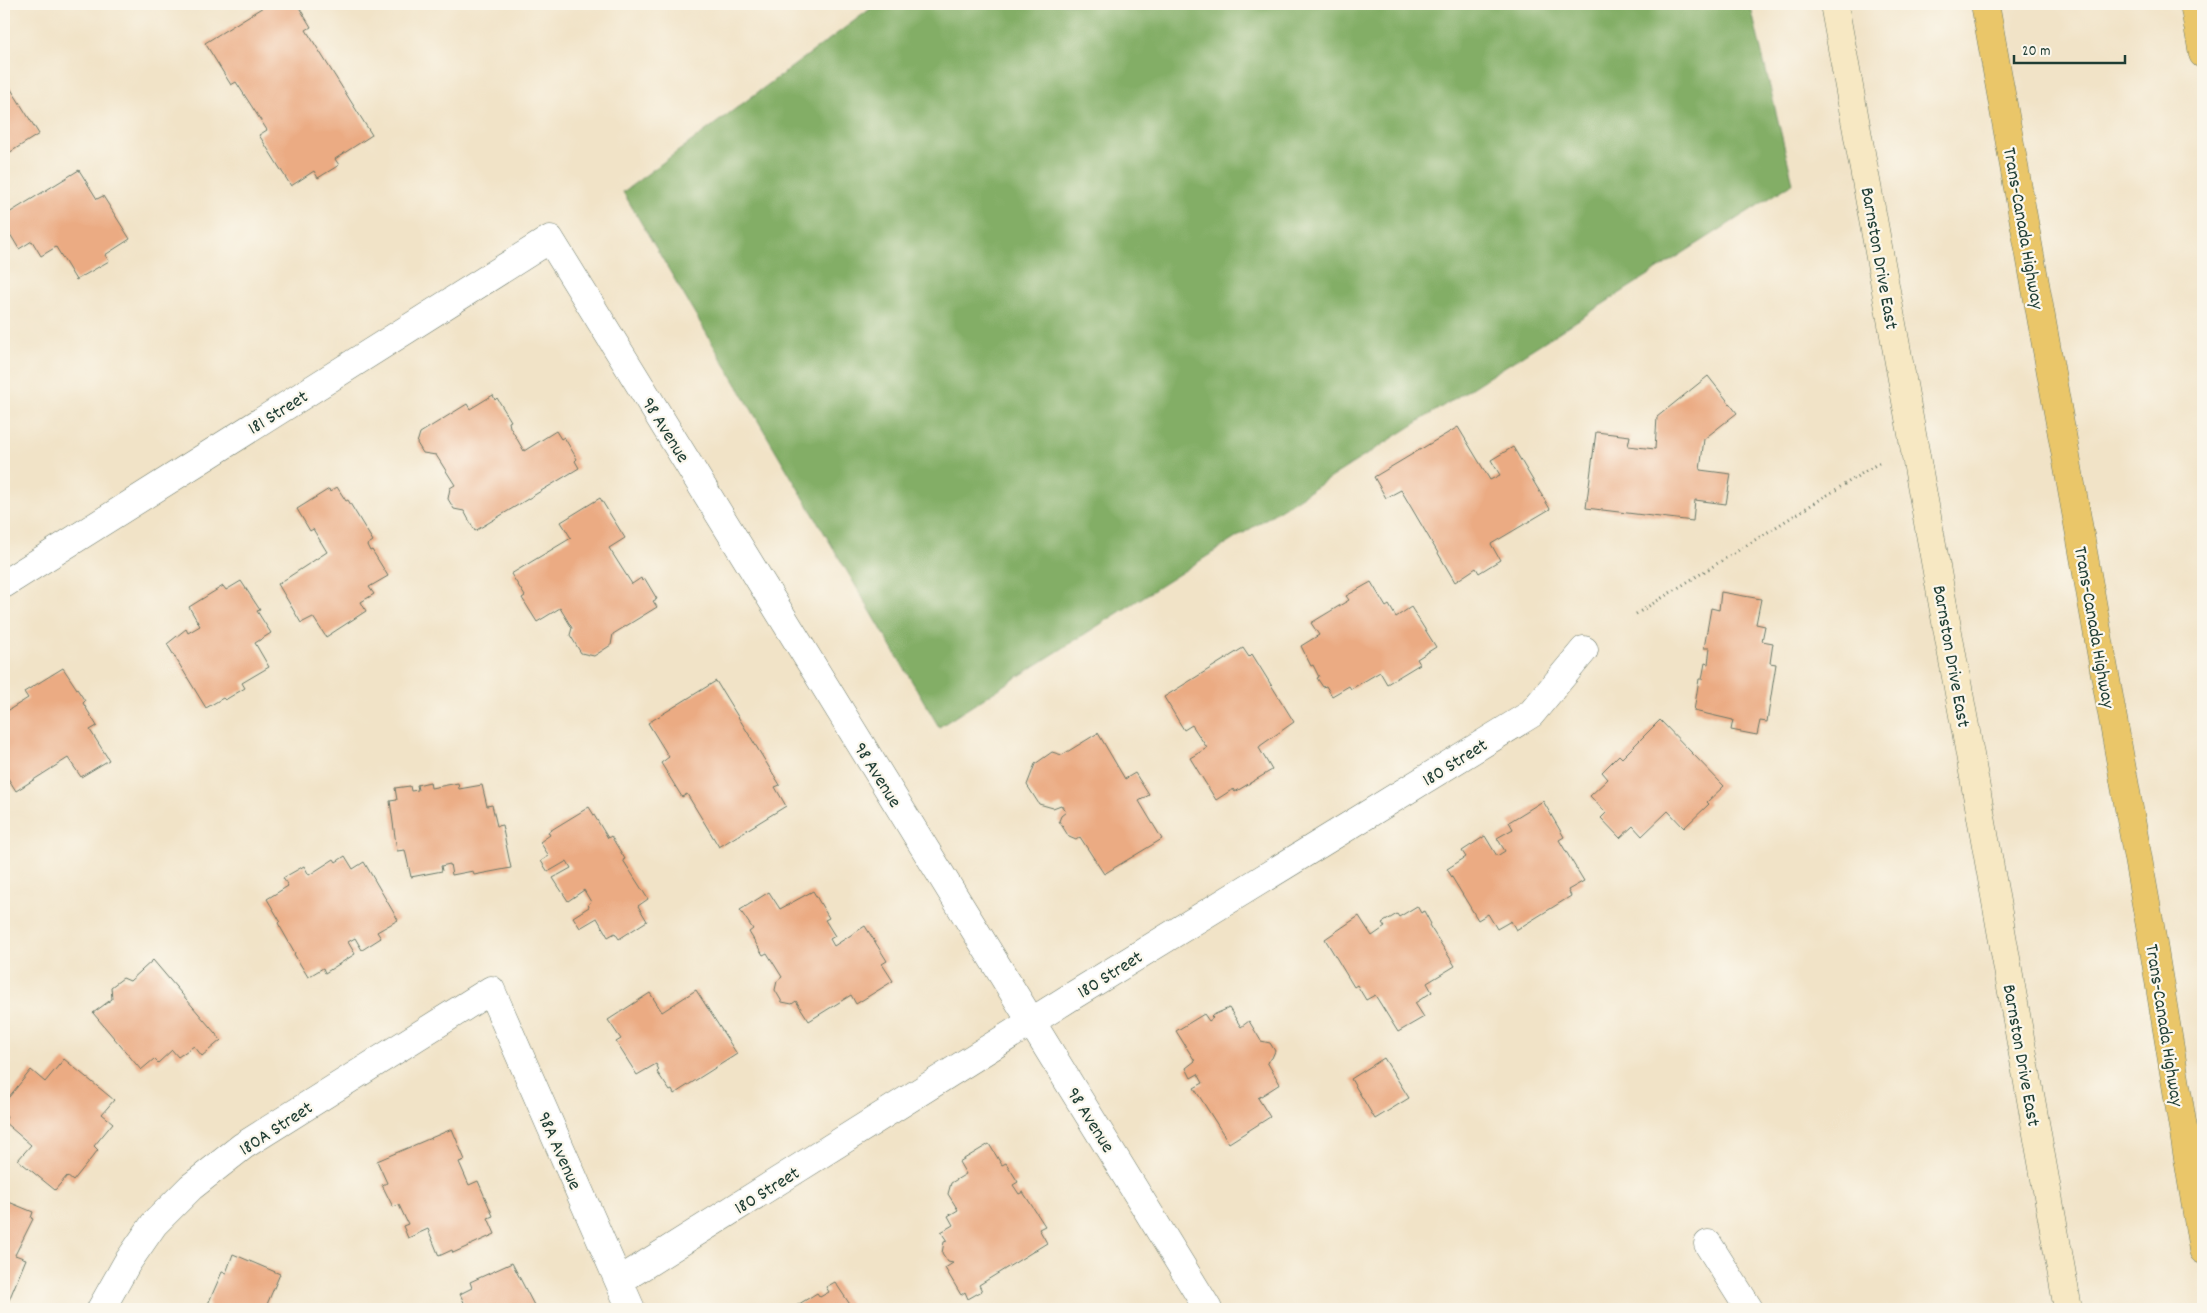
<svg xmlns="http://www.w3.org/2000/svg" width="2207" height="1313" font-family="Dekko,sans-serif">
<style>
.forest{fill:#83ae66;stroke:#51764d}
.building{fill:#ebab83}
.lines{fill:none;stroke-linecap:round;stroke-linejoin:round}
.street-casing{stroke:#687767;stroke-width:29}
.secondary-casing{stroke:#687767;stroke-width:29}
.highway-casing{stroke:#687767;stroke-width:29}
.path{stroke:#687767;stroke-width:3;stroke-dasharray:1 4;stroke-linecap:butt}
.street{stroke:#fff;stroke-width:28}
.secondary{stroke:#f7e8c3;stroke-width:28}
.highway{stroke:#eac669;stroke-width:28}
.labels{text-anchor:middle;stroke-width:4.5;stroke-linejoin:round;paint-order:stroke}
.street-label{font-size:19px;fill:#1f3d34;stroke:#fbf7ec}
</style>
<rect width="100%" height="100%" fill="#fbf7ec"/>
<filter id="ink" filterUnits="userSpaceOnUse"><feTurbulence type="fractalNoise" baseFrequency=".02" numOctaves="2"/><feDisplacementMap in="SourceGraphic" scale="10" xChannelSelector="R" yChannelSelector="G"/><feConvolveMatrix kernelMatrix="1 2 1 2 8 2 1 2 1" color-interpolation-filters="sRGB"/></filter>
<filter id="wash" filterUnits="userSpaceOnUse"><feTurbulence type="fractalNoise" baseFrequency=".0096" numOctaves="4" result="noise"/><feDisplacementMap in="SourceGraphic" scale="20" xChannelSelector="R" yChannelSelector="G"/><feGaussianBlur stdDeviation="1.12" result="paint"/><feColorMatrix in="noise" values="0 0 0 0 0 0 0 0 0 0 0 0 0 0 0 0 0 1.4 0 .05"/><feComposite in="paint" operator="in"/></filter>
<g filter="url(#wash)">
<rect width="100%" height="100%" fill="#f1e3c7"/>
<path class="forest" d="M877,4H1750L1793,183L939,727L623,192Z"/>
<g id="blocks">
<path class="building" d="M268,4H297L311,27L306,30L372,135L335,159L339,165L318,178L314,171L291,186L259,135L267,130L236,82L231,85L205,43Z
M4,78L39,134L4,156Z
M79,170L97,199L103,196L130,239L105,255L109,261L76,280L56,247L41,256L32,241L19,249L4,224V216Z
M1708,376L1737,413L1704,439L1700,470L1731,474L1726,504L1695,500L1693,521L1586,508L1596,432L1630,436L1628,446L1655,449L1657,417Z
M493,395L495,400L497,398L511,421L509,422L510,427L524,451L556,431L561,439L564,437L577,459L575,461L579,468L475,531L464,511L454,509L448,499L450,488L455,485L436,455L423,453L417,443L420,433L467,404L470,409Z
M1458,427L1490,480L1500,475L1491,460L1513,447L1550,509L1491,544L1500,560L1479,573L1476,568L1455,582L1401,490L1386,498L1374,477Z
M337,487L346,501L348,500L373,541L367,545L370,551L372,550L388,576L369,587L374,594L361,602L366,611L326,637L313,617L301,623L278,584L327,552L313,529L310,531L297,509L329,489L330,492Z
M600,498L625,538L609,548L632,584L641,578L642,581L645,579L657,599L653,601L657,607L613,634L611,645L594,656L581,653L570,635L572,628L560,608L537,622L522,598L525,596L511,574L571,538L561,522Z
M241,581L260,610L257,611L271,633L255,643L269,667L242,683L245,688L225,700L223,698L206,708L167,644L186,629L188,633L200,626L189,607L223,586L226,590Z
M1371,582L1386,607L1389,605L1396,617L1411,607L1436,647L1417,659L1420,664L1387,684L1380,672L1351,689L1349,686L1332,696L1326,686L1323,687L1317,678L1319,677L1313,665L1311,666L1301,646L1319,635L1311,623L1349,600L1346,596Z
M1721,592L1761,599L1756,624L1765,626L1762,641L1773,643L1770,663L1776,664L1767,722L1760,721L1757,735L1731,730L1733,720L1694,711L1699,679H1702L1705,663L1708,664L1710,648H1704L1711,608L1719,610Z
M1243,648L1249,657L1252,654L1294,722L1260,746L1259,748L1272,770L1235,792L1233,789L1216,800L1190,758L1207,748L1192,725L1184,730L1164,697Z
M63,668L85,701L83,703L97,726L90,730L109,760L81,777L68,758L16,791L4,772V713L28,698L24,692Z
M716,681L780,785L775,787L786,806L719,847L687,794L682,797L661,763L669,757L648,723Z
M1660,720L1724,786L1707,802L1709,804L1684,828L1668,811L1642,836L1633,826L1620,838L1601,818L1606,813L1590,796L1608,779L1602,772L1619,755L1622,758Z
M1098,733L1125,779L1135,773L1149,795L1139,801L1162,839L1104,874L1080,837L1076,840L1069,837L1059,821L1061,816L1066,812L1061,805L1053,808L1039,804L1027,785L1035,764L1052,752L1062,755Z
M430,782L431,788L458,783L459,789L482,785L487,806L492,805L497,826L502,825L511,868L474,875L473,871L452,875L450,864L441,866L442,871L411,877L405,850L397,851L390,801L397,800L395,788L410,786L411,791L418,790L417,785Z
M1543,801L1564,837L1559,840L1584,881L1568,890L1571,896L1516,930L1511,921L1497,929L1488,914L1478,920L1447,869L1466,857L1462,851L1485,836L1497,856L1505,851L1497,838L1513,829L1509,822Z
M589,807L608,838L611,836L625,859L623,860L648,899L638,906L647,921L619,939L615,933L608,937L597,918L580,928L573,917L589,907L588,904L591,902L584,890L568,901L553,878L571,868L567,861L548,872L541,861L549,856L540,842L550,835L548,832Z
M345,856L353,869L364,862L398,920L377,932L381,938L362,950L355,938L348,942L355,954L325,973L323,968L308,977L294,954L295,953L278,923L280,921L267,899L288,886L283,878L304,866L309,875L334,859L336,862Z
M813,891L829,918L825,920L835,936L830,939L834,946L865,926L887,961L882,964L893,981L856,1004L851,995L809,1021L796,1001L792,1004L782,1002L775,990L777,981L782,977L767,953L763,955L749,932L753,929L740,910L769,892L780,909Z
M1417,906L1421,913L1424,911L1431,924L1429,925L1455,966L1427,983L1432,992L1415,1003L1424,1017L1398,1032L1375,995L1366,1000L1357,985L1354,987L1325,939L1359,916L1372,936L1385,927L1382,923L1397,914L1399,917Z
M153,960L221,1040L202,1056L194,1046L178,1057L172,1050L158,1063L154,1059L141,1070L93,1013L112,999L111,987L123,978L130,981Z
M696,990L737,1054L674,1094L672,1090L670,1091L657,1072L659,1070L656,1064L637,1075L616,1042L621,1039L608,1020L650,993L662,1012Z
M1229,1008L1241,1027L1249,1021L1261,1041L1270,1043L1275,1051L1272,1058L1267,1062L1280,1084L1258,1098L1270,1117L1229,1143L1194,1088L1203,1083L1198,1074L1191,1078L1186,1068L1195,1061L1176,1031L1204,1014L1209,1021L1213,1018L1211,1016Z
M1384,1058L1409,1098L1375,1119L1351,1079Z
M64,1059L114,1100L102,1114L113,1123L94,1146L98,1150L73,1181L67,1176L55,1190L18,1160L31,1145L4,1122L7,1117L4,1114V1103L31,1070L45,1082Z
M452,1129L465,1160L459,1162L469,1185L478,1181L493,1216L488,1218L495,1234L453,1253L452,1250L439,1256L428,1229L408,1238L403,1226L408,1224L399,1205L393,1207L382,1185L387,1183L377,1161Z
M989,1144L1002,1165L1006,1163L1018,1182L1013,1185L1019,1194L1023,1192L1045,1226L1039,1229L1047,1243L979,1285L982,1291L968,1299L965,1292L961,1295L945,1268L953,1263L948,1262L942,1253L944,1242L947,1241L941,1232L953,1225L948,1216L958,1210L948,1194L951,1183L966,1174L959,1162Z
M4,1200L33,1212L31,1218L33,1219L15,1255L26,1259L9,1300L4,1298Z
M233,1254L280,1274L265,1309H208L210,1304H208L222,1272L226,1273Z
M512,1263L536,1309H467L460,1294L472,1288L470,1282Z
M835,1282L853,1309H791L817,1293L820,1297L829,1292L826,1287Z"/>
</g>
</g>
<g filter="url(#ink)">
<use href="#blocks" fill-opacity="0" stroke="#687767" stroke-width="1"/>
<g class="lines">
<g class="street-casing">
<path id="street" d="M4,584L550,239L1208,1309
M1708,1244L1749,1309
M619,1281L1069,998L1531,714L1584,650
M101,1309L127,1263L154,1224L191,1187L243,1146L491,990L631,1309"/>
</g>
<g class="secondary-casing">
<path id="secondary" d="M1834,4L1966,732L2068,1309"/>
</g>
<g class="highway-casing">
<path id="highway" d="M1985,4L2150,926L2203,1250
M2194,4L2203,54"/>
</g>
<path class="path" d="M1636,614L1882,461"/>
<use href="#street" class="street"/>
<use href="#secondary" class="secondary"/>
<use href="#highway" class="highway"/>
</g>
</g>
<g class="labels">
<g class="street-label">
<text transform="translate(2025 228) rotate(80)" y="7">Trans-Canada Highway</text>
<text transform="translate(1881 258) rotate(80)" y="7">Barnston Drive East</text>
<text transform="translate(277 411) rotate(-32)" y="7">181 Street</text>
<text transform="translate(667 429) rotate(58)" y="7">98 Avenue</text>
<text transform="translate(2096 627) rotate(80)" y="7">Trans-Canada Highway</text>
<text transform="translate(1953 656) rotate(80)" y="7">Barnston Drive East</text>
<text transform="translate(1454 761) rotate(-32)" y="7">180 Street</text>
<text transform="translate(879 774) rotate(58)" y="7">98 Avenue</text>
<text transform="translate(1109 973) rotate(-32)" y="7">180 Street</text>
<text transform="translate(2166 1025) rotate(81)" y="7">Trans-Canada Highway</text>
<text transform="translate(2023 1055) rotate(80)" y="7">Barnston Drive East</text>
<text transform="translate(1092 1119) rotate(58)" y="7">98 Avenue</text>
<text transform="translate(275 1127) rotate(-33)" y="7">180A Street</text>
<text transform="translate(561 1150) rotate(66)" y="7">98A Avenue</text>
<text transform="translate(766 1189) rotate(-32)" y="7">180 Street</text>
</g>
</g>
<rect width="2207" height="1313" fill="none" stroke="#fbf7ec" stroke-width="20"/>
<path d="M2014 55v8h111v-8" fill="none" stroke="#1f3d34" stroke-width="2.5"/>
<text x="2022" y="55" font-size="15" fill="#1f3d34" stroke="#fbf7ec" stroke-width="4" paint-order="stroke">20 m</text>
</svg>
